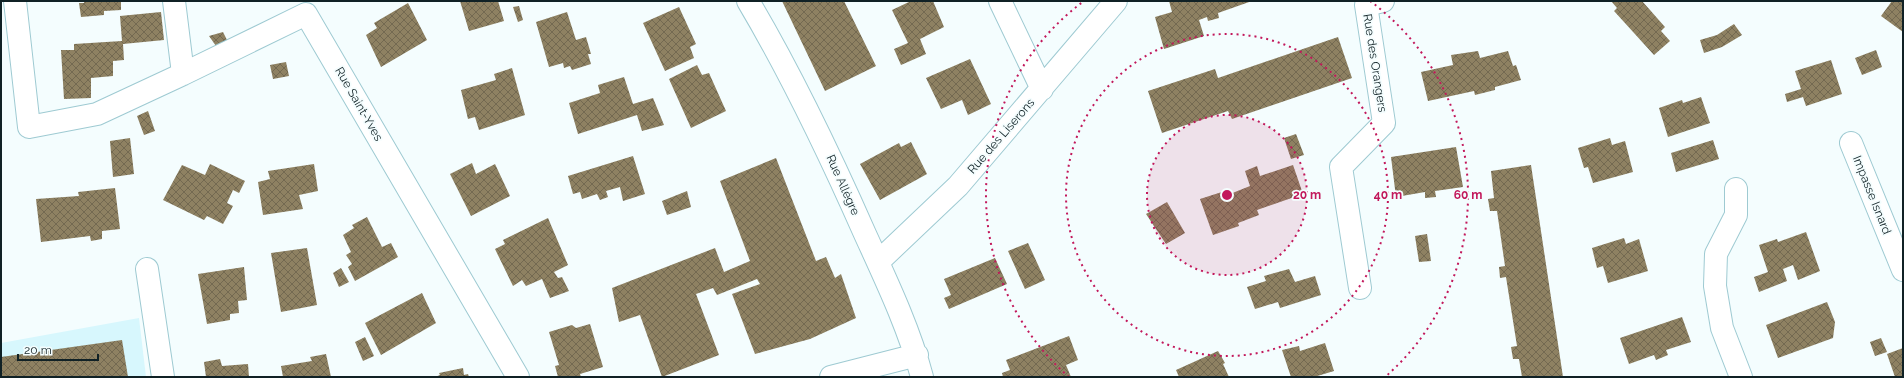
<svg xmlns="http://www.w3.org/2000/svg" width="1904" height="378" font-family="Raleway,sans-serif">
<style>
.built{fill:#d7f7fd}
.building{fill:url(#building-cross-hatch)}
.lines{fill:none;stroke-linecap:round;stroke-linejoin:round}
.street-casing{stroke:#9ecad2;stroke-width:24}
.street{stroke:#fff;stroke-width:22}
.ring{fill:none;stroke:#c2185b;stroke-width:2;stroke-dasharray:2 4}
.labels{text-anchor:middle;stroke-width:3.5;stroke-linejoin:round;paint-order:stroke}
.street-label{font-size:12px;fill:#102125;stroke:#f4fdfe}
.centre{fill:#c2185b;stroke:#f4fdfe;stroke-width:2}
.ring-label{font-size:12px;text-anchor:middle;font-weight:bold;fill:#c2185b;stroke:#f4fdfe;stroke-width:3.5;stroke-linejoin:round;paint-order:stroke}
</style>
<defs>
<pattern id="building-cross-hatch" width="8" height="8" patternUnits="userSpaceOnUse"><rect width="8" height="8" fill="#8e8162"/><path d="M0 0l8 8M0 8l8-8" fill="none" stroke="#736951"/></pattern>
</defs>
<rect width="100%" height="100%" fill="#f4fdfe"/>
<path class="built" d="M139,318L146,377H1V343Z"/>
<path class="building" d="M84,1H121V10L104,11V15L81,17L79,3H84Z
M460,1H498L504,21L469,31Z
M782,1H844L876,66L825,91Z
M911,1H933L944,27L920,39L926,54L901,65L894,49L908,43L892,10Z
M1169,1H1252L1218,13L1219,18L1208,21L1207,17L1199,20L1204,36L1164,49L1155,17L1172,12Z
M1611,1H1642L1665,27L1661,31L1670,41L1654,55L1614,11L1617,8Z
M1892,1H1903V32L1881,16Z
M408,3L427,40L381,67L366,35L377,28L374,23Z
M519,6L523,20L518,22L513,7Z
M679,7L696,44L690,47L694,58L665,71L643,23Z
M161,12L164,40L123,44L124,60L113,61V76L91,78V98L64,99L61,50H74V44L122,41L120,16Z
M567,12L576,40L586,37L591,54H588L591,64L572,70L570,66L564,68L563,63L549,67L536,22Z
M1734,24L1742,35L1722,47L1704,53L1700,40L1717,35Z
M223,32L227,40L216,46L209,36Z
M1338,37L1352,78L1232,119L1228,111L1162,133L1148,91L1215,69L1218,78Z
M1876,50L1882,67L1862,75L1855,58Z
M1478,51L1480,58L1508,51L1513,66L1516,65L1521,80L1495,87V90L1475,95L1474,91L1428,101L1421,72L1453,65L1451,55Z
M970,59L991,104L968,115L962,100L941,109L926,78Z
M1831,60L1842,94L1806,106L1803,97L1787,102L1785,94L1801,89L1795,71Z
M286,62L289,76L273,79L270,65Z
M697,65L702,75L709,73L726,111L691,128L669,79Z
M512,68L525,115L479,130L475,117L468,119L461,90L496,80L494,74Z
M624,77L633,104L653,98L664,125L642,131L637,115L578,134L569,103L600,93L598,85Z
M1701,97L1710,123L1668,137L1659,108L1682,100L1683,103Z
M148,111L155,131L144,135L137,116Z
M1296,134L1304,155L1291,159L1284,138Z
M130,138L134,174L113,177L110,141Z
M1610,138L1612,145L1625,141L1633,172L1593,183L1588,167L1584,168L1578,148Z
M1713,140L1719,159L1676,172L1671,153Z
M911,142L927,174L880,200L860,164L899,143L901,147Z
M1456,147L1463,187L1435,191L1436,197L1425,198V192L1396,197L1391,157Z
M633,156L645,194L623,201L620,187L606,191L608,197L600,200L597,194L582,199L580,192L573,194L568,176Z
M776,158L816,261L826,257L835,278L841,274L856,318L810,339L755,354L732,294L760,284L757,279L717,295L713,288L696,294L719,355L662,377L640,315L619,322L612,288L715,248L724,272L750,261L720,181Z
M472,163L476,174L495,164L510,196L471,216L450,174Z
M210,164L245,181L239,193L233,190L227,203L233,206L223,224L207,216L204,220L163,200L182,165L205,175Z
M314,164L318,191L299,195L303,209L263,215L258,182L270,179L268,171Z
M1293,165L1303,194L1257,210L1259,215L1238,223L1239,226L1213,235L1200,199L1228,190L1230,194L1250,186L1245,171L1257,166L1260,176Z
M1531,165L1563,377H1522L1519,359H1513L1511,347L1517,346L1506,277L1500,278L1499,267L1505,266L1497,211H1490L1488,199L1494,198L1491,171Z
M115,188L120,229L102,231V239L91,241L90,236L41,242L36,199L79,196L78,192Z
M687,191L691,207L667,215L662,201Z
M1167,202L1185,233L1166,244L1146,214Z
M367,217L382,247L391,243L398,257L355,281L348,267L352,264L346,255L351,252L343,235L354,228L352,225Z
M548,218L568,265L554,272L558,278L562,277L569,291L550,298L542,279L526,286L522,280L513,286L495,249L505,244L503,240Z
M1806,232L1820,271L1798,280L1793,265L1783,269L1787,281L1759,292L1754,277L1768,272L1759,245L1777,239L1778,242Z
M1427,234L1431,261L1419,262L1415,236Z
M1624,238L1626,244L1639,239L1648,271L1608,283L1603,266L1597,268L1592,248Z
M1028,243L1045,280L1025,289L1008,251Z
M307,248L317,305L281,312L271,253Z
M995,258L1007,284L949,309L944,298L951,295L944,279Z
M244,267L247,300L238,301L239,313L230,314V320L207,324L198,274Z
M341,268L349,282L339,287L333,273Z
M1289,269L1295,282L1315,276L1321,295L1280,308L1278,302L1255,309L1247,287L1266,281L1264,276Z
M422,293L436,323L381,355L365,323Z
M1827,302L1835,322L1833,338L1778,358L1766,325Z
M1682,317L1691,342L1666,350L1668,355L1656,360L1654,355L1629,364L1620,338Z
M590,324L603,367L580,374L581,377H558L555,366L559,365L549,332L572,325L576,328Z
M1069,336L1078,360L1066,365L1071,377H1003L1002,373L1010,370L1006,360Z
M365,337L374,356L363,361L355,342Z
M1881,338L1887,352L1875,356L1870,342Z
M122,340L128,377H1V357Z
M1325,343L1334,371L1314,377H1291L1282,350L1299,346L1300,351Z
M1903,348V377H1895L1887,354Z
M1218,351L1225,363L1223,364L1229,377H1179L1176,370Z
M326,354L331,377H283L281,366L312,361L310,357Z
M220,359L222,366L248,364L249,377H206L204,362Z
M463,368L464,375L468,374L469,377H435L440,375L439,373Z"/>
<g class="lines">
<g class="street-casing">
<path id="street" d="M15,1L29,127L97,114L183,74
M174,1L183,74L306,14L518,377
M748,1C792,75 830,155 865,234C886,280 909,328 922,377
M1000,1L1042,89
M1851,143L1903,270
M1736,189V215L1716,254L1715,286L1722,328L1741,377
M878,262L958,186L1116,1
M147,269L163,377
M1360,288L1341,167L1384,123L1366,5L1383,1
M831,377L917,355"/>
</g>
<use href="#street" class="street"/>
</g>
<circle cx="1227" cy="195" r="80" fill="#c2185b" fill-opacity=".12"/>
<g class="ring">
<circle cx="1227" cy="195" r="80"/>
<circle cx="1227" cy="195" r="161"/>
<path d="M1069 377A241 241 0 0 1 1084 1M1370 1A241 241 0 0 1 1385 377"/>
</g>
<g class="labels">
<g class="street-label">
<text transform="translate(1375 63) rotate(81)" y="4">Rue des Orangers</text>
<text transform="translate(359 104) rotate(60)" y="4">Rue Saint-Yves</text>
<text transform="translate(1001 136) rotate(-49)" y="4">Rue des Liserons</text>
<text transform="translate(843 185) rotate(66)" y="4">Rue Allègre</text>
<text transform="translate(1872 195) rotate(68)" y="4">Impasse Isnard</text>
</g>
</g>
<circle cx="1227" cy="195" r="6" class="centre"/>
<g class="ring-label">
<text x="1307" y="199">20 m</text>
<text x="1388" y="199">40 m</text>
<text x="1468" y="199">60 m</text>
</g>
<rect width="1904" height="378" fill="none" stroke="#102125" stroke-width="4"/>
<path d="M18 354v6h80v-6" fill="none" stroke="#102125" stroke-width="2"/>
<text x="24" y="354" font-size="12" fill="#102125" stroke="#f4fdfe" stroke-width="3" paint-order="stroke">20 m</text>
</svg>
